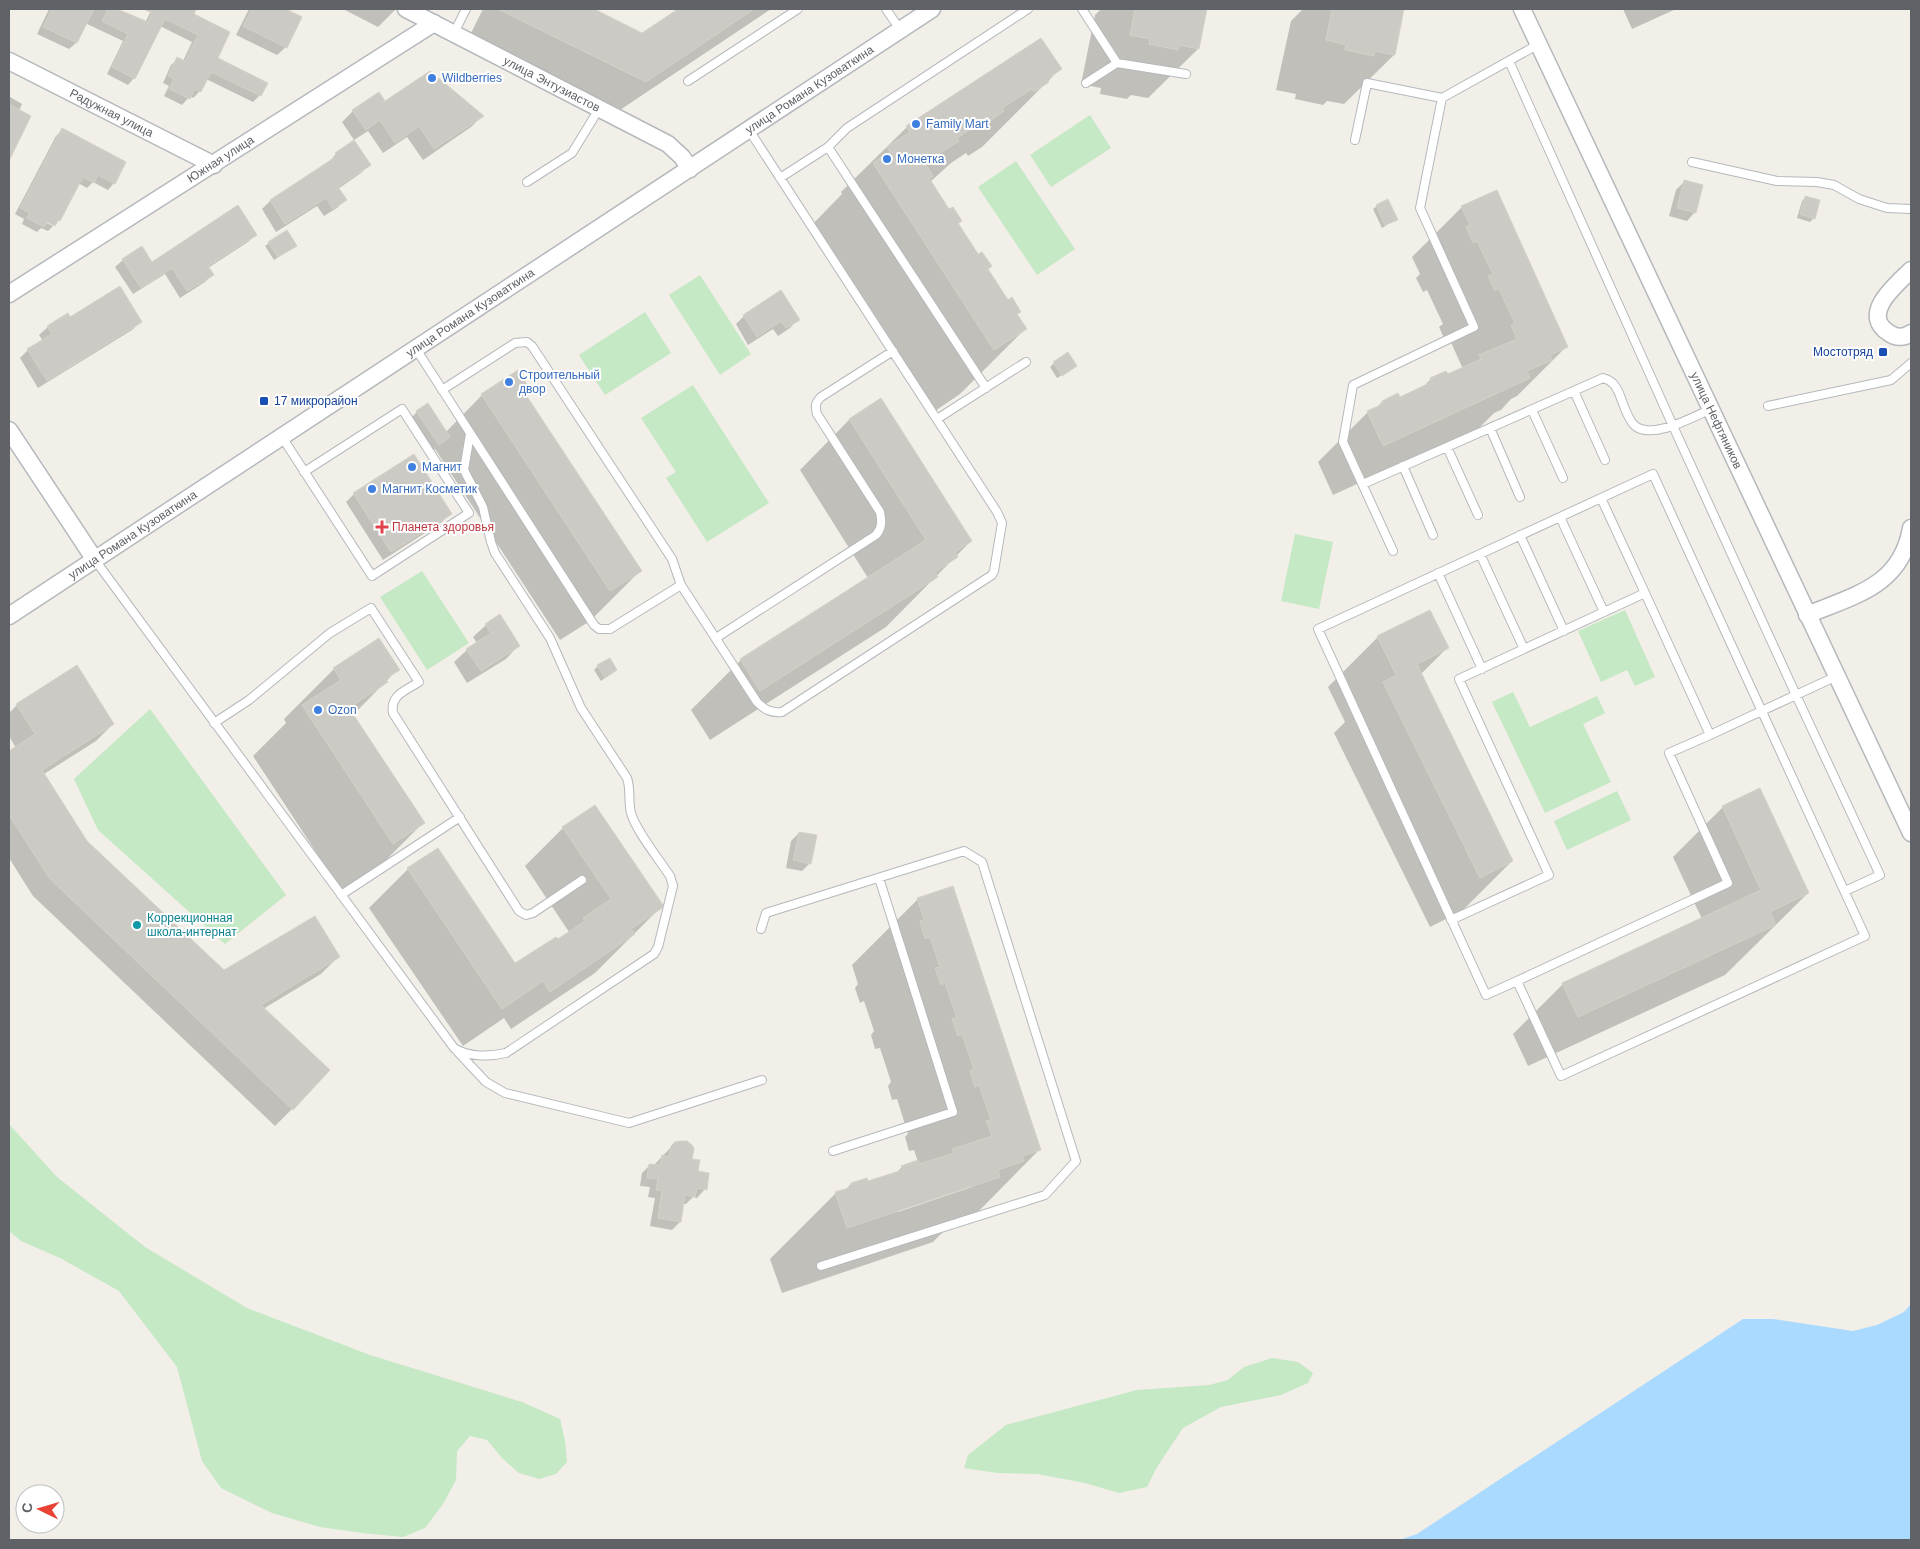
<svg xmlns="http://www.w3.org/2000/svg" width="1920" height="1549" font-family="Arial,sans-serif">
<style>
.green{fill:#c5e8c5}
.water{fill:#aadaff}
.shadow{fill:#0003;fill-rule:evenodd}
.building{fill:#cccac5;stroke:#d6d1c6}
.lines{fill:none;stroke-linecap:round;stroke-linejoin:round}
.lane-casing{stroke:#b5b8bc;stroke-width:10}
.street-casing{stroke:#b5b8bc;stroke-width:19}
.lane{stroke:#fff;stroke-width:8}
.street{stroke:#fff;stroke-width:16}
.shop-dot{fill:#3f7fe0;stroke:#fff;stroke-width:2}
.transit-dot{fill:#1a4fb4;stroke:#fff;stroke-width:2}
.health-dot{fill:#e0444e;stroke:#fff;stroke-width:2}
.culture-dot{fill:#0f9aa8;stroke:#fff;stroke-width:2}
.labels{text-anchor:middle;stroke-width:4;stroke-linejoin:round;paint-order:stroke}
.shop-label{font-size:12px;fill:#366cbe;stroke:#fff;text-anchor:start}
.street-label{font-size:12px;fill:#5f6368;stroke:#fff}
.transit-label{font-size:12px;fill:#164399;stroke:#fff;text-anchor:end}
.health-label{font-size:12px;fill:#be3a42;stroke:#fff;text-anchor:start}
.culture-label{font-size:12px;fill:#0d838f;stroke:#fff;text-anchor:start}
</style>
<rect width="100%" height="100%" fill="#f1efe8"/>
<path class="green" d="M1090,115L1111,148L1051,187L1030,155Z
M1016,161L1075,249L1037,275L978,187Z
M700,275L751,354L720,375L669,295Z
M645,312L671,353L605,395L579,355Z
M693,385L769,503L707,542L666,478L676,472L641,418Z
M1295,534L1333,542L1319,609L1281,601Z
M422,571L469,643L427,670L380,597Z
M1625,610L1655,677L1635,686L1627,670L1601,682L1578,631Z
M1513,692L1530,727L1597,696L1605,713L1583,724L1611,782L1545,813L1492,702Z
M150,709L286,895L225,944L98,830L74,779Z
M1617,791L1631,820L1567,850L1554,821Z
M9,1124L57,1177L145,1247L247,1308L370,1355L522,1402L560,1419L565,1441L567,1462L556,1474L539,1479L519,1473L503,1459L487,1440L470,1436L457,1451L456,1480L443,1504L425,1528L403,1537L362,1533L320,1527L272,1513L221,1488L202,1461L177,1367L119,1291L60,1258L21,1241L9,1231Z
M1272,1358L1298,1362L1313,1373L1308,1383L1281,1395L1221,1407L1183,1428L1157,1467L1147,1487L1119,1493L1085,1483L1037,1474L997,1473L964,1468L968,1455L1006,1425L1137,1390L1209,1385L1228,1380L1244,1367Z"/>
<path class="water" d="M1911,1304V1540H1399L1417,1534L1743,1319H1773L1853,1331L1877,1325L1904,1312Z"/>
<path class="shadow" d="M49,9H115L145,23L152,9H195L192,15L216,59L260,95L253,102L206,79L200,91L193,98L190,96L182,105L164,96L169,86L163,83L171,65L178,59L183,61L192,42L160,26L134,78L128,85L107,74L123,41L85,23L76,43L69,49L37,34Z
M249,9H283L300,17L286,47L277,55L236,35Z
M343,9H396L378,27Z
M483,9H591L642,34L680,9H771L608,118L464,47Z
M1101,9H1206L1198,49L1148,98L1131,95L1127,99L1100,94L1101,88L1081,84L1095,15Z
M1303,9H1403L1394,55L1344,104L1327,101L1323,105L1295,99L1296,94L1276,90L1291,21Z
M1623,9H1676L1632,29Z
M1060,69L982,147L968,156L966,153L951,163L930,182L949,211L961,221L957,224L1007,301L1020,311L1016,315L1025,329L960,394L929,415L808,229L842,194L841,192L907,127Z
M10,97L22,104L19,111L15,146L9,152Z
M385,103L482,116L471,127L423,160L407,137L383,153L368,131L354,140L342,122L353,111Z
M62,130L114,183L108,190L93,182L87,188L78,183L59,220L55,225L42,218L40,220L53,226L48,231L41,228L37,232L22,224L24,219L15,214L56,136Z
M353,142L369,165L361,173L338,189L345,200L337,208L324,216L317,206L276,232L262,209L270,201L328,163L336,154Z
M1684,182L1695,212L1687,221L1669,216L1676,190Z
M1806,197L1814,218L1810,222L1797,218L1802,201Z
M1377,206L1396,219L1382,228L1373,209Z
M1462,207L1567,346L1517,396L1511,399L1501,410L1494,413L1479,428L1333,495L1318,462L1368,412L1375,409L1382,402L1399,398L1423,387L1431,379L1448,376L1463,369L1449,338L1445,340L1439,327L1443,324L1427,290L1423,292L1416,278L1420,274L1412,257Z
M255,235L248,242L208,268L212,275L205,282L180,298L165,274L133,294L115,267L123,260L152,264Z
M269,243L296,245L274,260L265,246Z
M781,292L798,319L790,328L778,336L773,329L748,345L736,324L744,316Z
M70,319L140,322L132,330L38,388L20,358L28,350L43,341L39,335L48,327Z
M1054,363L1071,370L1057,378L1050,367Z
M482,395H525L640,571L590,621L560,640L435,449L430,452L409,420L417,412L446,432Z
M881,400L971,541L886,627L710,740L691,710L741,660L868,578L800,470L849,420Z
M354,494L450,514L442,522L383,560L346,502Z
M486,625L518,646L506,659L467,683L454,662L467,650L477,643L473,637Z
M1378,637L1447,648L1420,675L1512,861L1462,911L1430,927L1334,733L1345,722L1328,687Z
M598,666L616,670L601,681L594,670Z
M334,669H398L353,715L423,823L374,872L343,893L253,756L286,723L284,719Z
M17,705L113,724L96,741L44,774L86,842L224,972L338,957L321,974L263,1009L292,1109L275,1126L33,896L9,858V752L16,748L9,736V713Z
M1723,807L1808,893L1725,975L1528,1066L1513,1034L1563,984L1702,919L1673,857Z
M563,828L661,907L595,973L511,1029L504,1018L463,1046L369,908L408,869L437,849L515,965L569,932L525,866Z
M799,833L810,863L802,871L786,868L791,841Z
M918,899L1040,1149L975,1215L945,1230L933,1242L782,1293L770,1259L836,1193L845,1190L851,1184L866,1179L868,1183L895,1174L902,1167L918,1162L914,1150L909,1151L905,1137L908,1134L897,1099L892,1100L888,1086L891,1082L880,1048L875,1049L871,1035L874,1031L864,1001L860,1003L855,988L858,984L852,965ZM972,1185V1187L898,1212L897,1210Z
M675,1143L691,1160L705,1189L697,1198L693,1197L686,1204H683L680,1222L672,1230L650,1226L655,1198L648,1197L650,1187L640,1186L642,1173L650,1165H654Z"/>
<path class="building" d="M52,9H94L77,43L43,27Z
M108,9H117L148,22L152,13L143,9H196L194,14L230,32L218,58L268,83L261,96L211,72L201,92L195,89L190,99L169,89L174,79L168,76L177,57L185,61L198,35L165,19L135,79L112,67L128,34L102,21Z
M252,9H286L302,17L287,48L243,26Z
M498,9H594L642,33L678,9H754L646,82Z
M1135,9H1207L1199,49L1179,45L1178,50L1149,44L1150,39L1130,35Z
M1332,9H1404L1395,55L1375,51L1374,56L1345,50L1346,45L1326,40Z
M1041,38L1062,69L1047,79L1049,82L1034,92L1032,89L1002,108L1004,111L990,121L988,118L957,138L959,141L925,163L933,176L929,178L949,209L953,207L962,221L958,223L978,254L982,252L992,266L988,269L1008,300L1012,297L1021,312L1017,314L1027,329L994,350L873,163L890,152L887,147L910,132L906,126Z
M430,71L484,116L434,149L419,126L395,143L380,120L366,130L352,110L379,92L385,101Z
M9,104L31,116L9,161Z
M62,128L126,162L115,184L98,175L94,183L83,177L60,221L58,220L55,226L47,222L44,227L27,218L30,213L20,208Z
M354,140L371,165L338,187L347,200L333,209L326,198L285,224L270,200L337,156L335,153Z
M1684,180L1703,185L1696,213L1677,208Z
M1497,190L1568,347L1550,355L1552,360L1527,371L1530,378L1383,446L1367,411L1383,404L1382,401L1398,393L1400,397L1432,382L1430,378L1446,371L1448,374L1481,359L1479,355L1517,339L1511,325L1515,323L1499,289L1495,291L1488,276L1493,274L1477,241L1473,243L1466,227L1470,225L1461,206Z
M1805,196L1820,200L1815,219L1800,214Z
M1388,199L1398,220L1385,225L1376,205Z
M238,205L257,235L208,266L214,275L187,291L172,268L141,288L122,259L142,246L152,262Z
M287,230L297,246L278,257L268,242Z
M120,286L142,322L47,381L27,349L52,334L47,326L68,313L70,317Z
M781,290L800,320L786,328L781,321L757,337L743,315Z
M1068,352L1077,366L1062,376L1053,362Z
M518,370L531,391L526,395L642,571L610,591L481,394Z
M881,398L972,541L955,552L958,557L935,572L938,577L760,691L740,659L926,540L849,419Z
M428,403L450,437L439,445L416,411Z
M414,454L452,514L391,552L353,493Z
M1430,610L1449,648L1417,664L1513,861L1480,878L1383,682L1396,675L1377,636Z
M500,614L520,646L481,671L466,649L491,633L485,624Z
M379,638L400,670L385,679L388,682L349,708L425,823L393,844L302,705L341,680L333,668Z
M610,658L617,670L605,678L597,665Z
M77,665L114,724L42,770L87,841L224,970L315,916L340,957L261,1005L330,1070L293,1110L50,879L9,815V751L35,734L16,704Z
M1760,788L1809,893L1770,912L1776,925L1578,1017L1562,983L1761,890L1722,806Z
M595,805L663,905L662,908L631,929L635,934L550,992L543,981L502,1009L407,868L438,848L515,963L556,937L558,939L585,921L583,918L611,899L562,827Z
M799,832L817,835L811,864L793,860Z
M953,886L1041,1150L1022,1156L1024,1161L998,1170L1000,1177L847,1228L835,1192L852,1187L851,1183L867,1178L868,1181L903,1170L901,1166L918,1160L919,1164L954,1153L952,1149L992,1136L986,1121L991,1120L979,1085L975,1087L970,1071L974,1069L962,1034L958,1036L952,1019L957,1018L945,983L941,985L935,968L940,967L930,937L925,939L920,921L924,920L917,898Z
M680,1141H687L692,1145L694,1149L692,1159L700,1160L698,1171L709,1173L707,1190L697,1188L695,1197L685,1195L681,1222L658,1218L662,1190H656L658,1179L647,1178L649,1164L660,1165L662,1155L669,1157L671,1146L675,1142Z"/>
<g class="lines">
<g class="lane-casing">
<path id="lane" d="M886,9L901,31
M1082,9L1117,63L1186,74
M454,33L466,9
M1509,61L1673,426L1796,695L1837,676
M688,81L798,9
M1086,83L1117,63
M1442,98L1539,44
M1355,140L1367,83L1442,98L1420,208L1474,327L1353,385L1343,442L1393,551
M1692,162L1777,181L1817,182L1834,185L1859,199L1887,208L1911,209
M780,178L828,147
M527,182L572,153L599,109
M416,349L594,625L599,629H610L681,585
M986,388L828,147L847,128L1028,9
M442,390L515,343L527,342L532,346L672,559L681,585L757,702C765,710 771,713 782,712L992,575L994,571L1002,523L997,512L749,130
M1574,391L1605,460
M1768,406L1891,380L1911,363
M1532,410L1563,478
M937,419L1026,362
M1490,428L1520,497
M282,437L372,576L469,513L402,409L304,472
M1447,447L1478,515
M1403,466L1433,535
M1653,474L1865,936L1561,1076L1517,981L1486,995L1318,629Z
M1363,484L1603,378C1613,381 1615,385 1619,393C1623,403 1627,418 1634,425C1651,441 1693,417 1711,409
M1601,498L1645,593
M1560,517L1604,612
M1520,535L1564,631
M1480,554L1524,649
M95,560L454,1048C468,1057 489,1057 506,1053L654,954L658,947L673,886L670,876C659,859 636,831 631,813C628,801 631,789 627,778L581,708L550,638L495,553L491,542L483,507L464,470L470,434
M1438,573L1482,669
M716,638L876,535C882,528 882,522 880,512L817,414C815,406 815,403 821,397L893,351
M214,723L249,700L330,633L371,608L419,682C405,691 390,695 393,713L519,911L526,915L533,913L582,880
M341,895L460,817
M1451,920L1549,875L1459,679L1645,593L1710,735L1796,695L1880,875L1845,891
M761,929L766,913L964,851L982,862L1076,1161L1045,1195L821,1266
M1517,981L1728,883L1669,753L1710,735
M457,1051L486,1082L505,1093L629,1123L762,1080
M833,1151L953,1112L879,878"/>
</g>
<g class="street-casing">
<g id="street">
<path id="s1" d="M406,9L668,144L682,157L690,169"/>
<path id="s2" d="M1522,9L1911,833"/>
<path id="s3" d="M9,61L214,165"/>
<path d="M1911,270C1897,284 1859,314 1889,333C1896,338 1904,338 1911,333"/>
<path id="s4" d="M9,294L434,23"/>
<path d="M9,430L95,560"/>
<path d="M1807,615C1855,595 1901,586 1911,528"/>
<path id="s5" d="M9,616L932,9"/>
</g>
</g>
<use href="#lane" class="lane"/>
<use href="#street" class="street"/>
</g>
<g class="shop-dot">
<circle cx="432" cy="78" r="5"/>
<circle cx="916" cy="124" r="5"/>
<circle cx="887" cy="159" r="5"/>
<circle cx="509" cy="382" r="5"/>
<circle cx="412" cy="467" r="5"/>
<circle cx="372" cy="489" r="5"/>
<circle cx="318" cy="710" r="5"/>
</g>
<g class="transit-dot">
<rect x="1878" y="347" width="10" height="10" rx="2.5"/>
<rect x="259" y="396" width="10" height="10" rx="2.5"/>
</g>
<path class="health-dot" d="M379.5 519.5h5v5h5v5h-5v5h-5v-5h-5v-5h5z"/>
<circle class="culture-dot" cx="137" cy="925" r="5"/>
<g class="labels">
<g class="shop-label">
<text x="442" y="82">Wildberries</text>
<text x="926" y="128">Family Mart</text>
<text x="897" y="163">Монетка</text>
<text x="519" y="379">Строительный<tspan x="519" dy="14">двор</tspan></text>
<text x="422" y="471">Магнит</text>
<text x="382" y="493">Магнит Косметик</text>
<text x="328" y="714">Ozon</text>
</g>
<g class="street-label">
<text dy="4" stroke="none"><textPath href="#s1" startOffset="164">улица Энтузиастов</textPath></text>
<text dy="4" stroke="none"><textPath href="#s5" startOffset="958">улица Романа Кузоваткина</textPath></text>
<text dy="4" stroke="none"><textPath href="#s3" startOffset="115">Радужная улица</textPath></text>
<text dy="4" stroke="none"><textPath href="#s4" startOffset="251">Южная улица</textPath></text>
<text dy="4" stroke="none"><textPath href="#s5" startOffset="552">улица Романа Кузоваткина</textPath></text>
<text dy="4" stroke="none"><textPath href="#s2" startOffset="455">улица Нефтяников</textPath></text>
<text dy="4" stroke="none"><textPath href="#s5" startOffset="148">улица Романа Кузоваткина</textPath></text>
</g>
<g class="transit-label">
<text x="1873" y="356">Мостотряд</text>
<text x="274" y="405" text-anchor="start">17 микрорайон</text>
</g>
<g class="health-label">
<text x="392" y="531">Планета здоровья</text>
</g>
<g class="culture-label">
<text x="147" y="922">Коррекционная<tspan x="147" dy="14">школа-интернат</tspan></text>
</g>
</g>
<rect width="1920" height="1549" fill="none" stroke="#5f6368" stroke-width="20"/>
<g transform="translate(40 1509) rotate(275)"><circle r="24" fill="#ffffff" stroke="#bfc1c3"/>
<path d="M0-4L9 19L0 12L-9 19Z" fill="#ea4335"/>
<text y="-8" font-size="14" font-weight="bold" text-anchor="middle" fill="#5f6368">С</text>
</g>
</svg>
